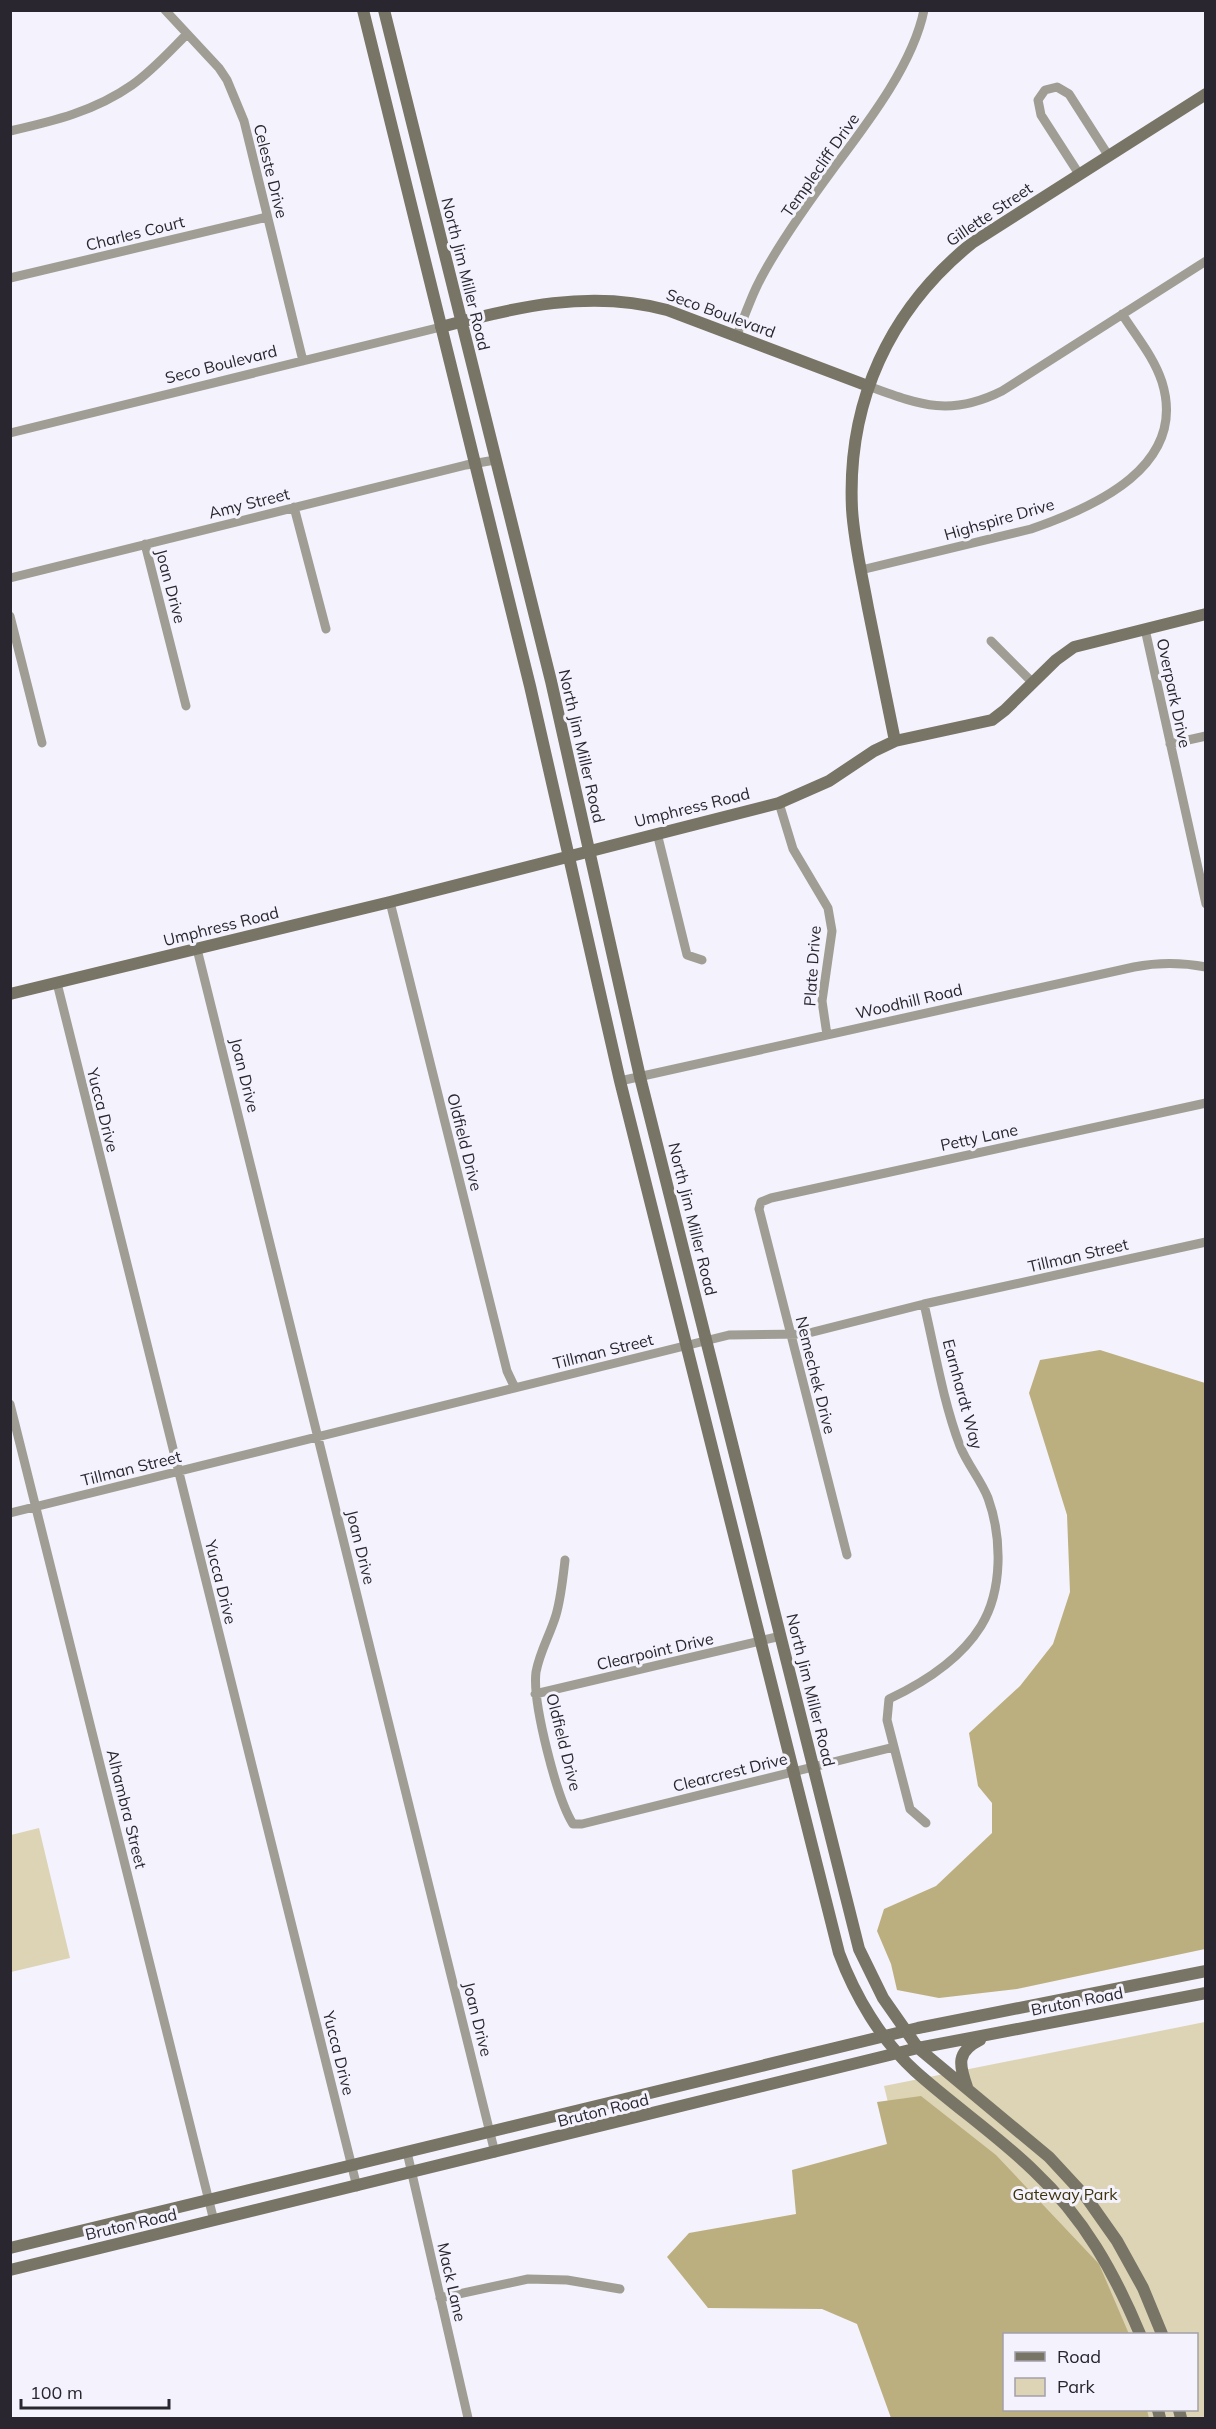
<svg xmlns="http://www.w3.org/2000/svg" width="1216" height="2429" font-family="Mulish,sans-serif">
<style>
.green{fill:#dcd4b5;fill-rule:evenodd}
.forest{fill:#bcaf7f}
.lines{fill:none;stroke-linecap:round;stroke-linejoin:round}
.street{stroke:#a09e94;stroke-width:9}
.secondary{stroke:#787466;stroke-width:12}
.labels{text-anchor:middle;stroke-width:6;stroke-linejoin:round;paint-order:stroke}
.street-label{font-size:16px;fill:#29262f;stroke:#f4f2fc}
.park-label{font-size:16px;fill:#3d330b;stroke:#f4f2fc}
</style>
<rect width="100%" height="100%" fill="#f4f2fc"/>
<path class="green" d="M39,1828L70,1958L11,1972V1835Z
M1205,2022V2418H965L884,2086ZM1004,2334H1196V2410H1004Z"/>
<path class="forest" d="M1100,1350L1205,1383V1949L1017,1989L939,1998L897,1990L891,1964L877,1931L884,1909L936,1886L992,1833V1803L978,1786L969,1733L1020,1686L1053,1644L1070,1592L1067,1515L1029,1393L1040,1360Z
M921,2096L996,2155L1099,2264L1129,2334H1004V2410H1147L1149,2418H891L857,2324L822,2309L708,2308L667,2257L689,2233L796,2214L792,2170L887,2144L877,2102Z"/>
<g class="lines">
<path class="street" d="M165,10L219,68L227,80L244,121L303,361
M10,131C54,121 95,111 132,85C152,71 169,52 187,34
M1079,174L1041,115L1038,100L1045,90L1057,87L1069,94L1108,155
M10,278L267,217
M737,335C743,320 749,303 756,288C774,250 808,203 833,169C866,125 913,65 924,10
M868,386C920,405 950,417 1002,391L1206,261
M10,433L441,327
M294,507L326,629
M145,544L186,706
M861,570L1031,529C1095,507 1188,466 1162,382C1154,357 1136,336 1122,314
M10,578L466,465L495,460
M10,616L42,743
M1145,629L1206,904
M991,641L1032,682
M1170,744L1206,736
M779,803L793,849L828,908L832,931L822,1001L827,1035
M657,833L687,955L702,960
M390,902L507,1371L515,1388
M197,949L495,2153
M57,983L357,2187
M620,1081L1134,967C1159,962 1180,962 1206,967
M924,1304C935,1351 943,1401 960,1446C967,1464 981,1480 988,1498C1002,1537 1003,1590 981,1626C960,1660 923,1683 889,1699L887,1720L910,1809L926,1823
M10,1404L214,2221
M10,1513L729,1335L805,1334L924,1304L1206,1242
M847,1555L759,1209L761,1202L771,1198L1206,1103
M565,1560C563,1578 561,1598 556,1615C550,1635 540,1651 536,1672C532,1702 557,1799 573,1824H582L894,1747
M535,1694L781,1636
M407,2152L468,2418
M440,2298L528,2279L567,2280L620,2289"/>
<path class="secondary" d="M363,10L530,686L620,1081L839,1953C855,1996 881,2040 915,2071C954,2106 997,2135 1034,2171C1084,2218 1114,2272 1140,2334
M384,10L551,681L640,1077L859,1949L883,1998L918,2048L1049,2157L1086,2197L1117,2241L1143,2288L1162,2334
M441,327C515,307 591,289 667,310L868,386
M895,741C886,697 877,652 868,608C862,575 854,542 852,509C847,402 889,310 972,243L1206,94
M10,994L390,902L779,803L829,781L874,751L895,741L992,720L1005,710L1056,660L1074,647L1206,614
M967,2087C959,2064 956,2052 980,2040
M10,2248L918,2028L1206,1971
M10,2270L918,2048L1206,1993
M1158,2410L1160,2418
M1179,2410L1181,2418"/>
</g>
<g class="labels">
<g class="street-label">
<text transform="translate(820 165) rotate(-55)" y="6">Templecliff Drive</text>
<text transform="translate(271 171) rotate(76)" y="6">Celeste Drive</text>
<text transform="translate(989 214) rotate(-34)" y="6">Gillette Street</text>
<text transform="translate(135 233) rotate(-14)" y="6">Charles Court</text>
<text transform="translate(466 274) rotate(76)" y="6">North Jim Miller Road</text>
<text transform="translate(721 313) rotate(20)" y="6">Seco Boulevard</text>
<text transform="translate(221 364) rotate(-14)" y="6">Seco Boulevard</text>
<text transform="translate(249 503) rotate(-14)" y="6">Amy Street</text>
<text transform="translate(999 519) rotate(-16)" y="6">Highspire Drive</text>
<text transform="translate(171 586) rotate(75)" y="6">Joan Drive</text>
<text transform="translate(1174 693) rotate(78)" y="6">Overpark Drive</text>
<text transform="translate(582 746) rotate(77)" y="6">North Jim Miller Road</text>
<text transform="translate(692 807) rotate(-14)" y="6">Umphress Road</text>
<text transform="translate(221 926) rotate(-14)" y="6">Umphress Road</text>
<text transform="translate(812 966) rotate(-86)" y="6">Plate Drive</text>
<text transform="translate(909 1001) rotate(-13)" y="6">Woodhill Road</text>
<text transform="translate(245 1075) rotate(76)" y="6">Joan Drive</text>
<text transform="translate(103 1110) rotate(76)" y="6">Yucca Drive</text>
<text transform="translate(979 1137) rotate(-12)" y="6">Petty Lane</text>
<text transform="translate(465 1142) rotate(76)" y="6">Oldfield Drive</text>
<text transform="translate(693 1219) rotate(76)" y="6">North Jim Miller Road</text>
<text transform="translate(1078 1255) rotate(-13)" y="6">Tillman Street</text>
<text transform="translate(603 1351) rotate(-14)" y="6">Tillman Street</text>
<text transform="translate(816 1375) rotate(76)" y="6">Nemechek Drive</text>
<text transform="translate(963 1394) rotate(75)" y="6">Earnhardt Way</text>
<text transform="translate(131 1468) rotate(-14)" y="6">Tillman Street</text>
<text transform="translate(361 1547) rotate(76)" y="6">Joan Drive</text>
<text transform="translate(221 1582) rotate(76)" y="6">Yucca Drive</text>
<text transform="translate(655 1651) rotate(-13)" y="6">Clearpoint Drive</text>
<text transform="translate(811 1690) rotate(76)" y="6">North Jim Miller Road</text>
<text transform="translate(564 1742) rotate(76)" y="6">Oldfield Drive</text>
<text transform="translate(730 1772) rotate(-14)" y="6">Clearcrest Drive</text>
<text transform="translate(127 1809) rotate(76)" y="6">Alhambra Street</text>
<text transform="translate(1077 2001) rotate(-11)" y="6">Bruton Road</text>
<text transform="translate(478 2019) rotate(76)" y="6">Joan Drive</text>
<text transform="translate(339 2053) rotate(76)" y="6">Yucca Drive</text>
<text transform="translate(603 2110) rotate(-14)" y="6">Bruton Road</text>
<text transform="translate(131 2224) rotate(-13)" y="6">Bruton Road</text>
<text transform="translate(452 2282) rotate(77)" y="6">Mack Lane</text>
</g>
<g class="park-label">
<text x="1065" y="2200">Gateway Park</text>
</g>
</g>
<rect width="1216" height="2429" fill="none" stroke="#29262f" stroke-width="24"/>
<rect x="1003" y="2333" width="195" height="78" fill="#f4f2fc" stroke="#a3a0aa" stroke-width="1.5"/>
<rect x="1015" y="2352" width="30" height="9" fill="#787466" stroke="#a3a0aa" stroke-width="1.5"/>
<text x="1057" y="2363" font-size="18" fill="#29262f">Road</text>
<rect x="1015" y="2378" width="30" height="18" fill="#dcd4b5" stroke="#a3a0aa" stroke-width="1.5"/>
<text x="1057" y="2393" font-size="18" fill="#29262f">Park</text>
<path d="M21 2399v9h148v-9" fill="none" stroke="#29262f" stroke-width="3"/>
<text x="30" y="2399" font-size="18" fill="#29262f" stroke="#f4f2fc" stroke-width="4.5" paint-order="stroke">100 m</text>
</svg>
